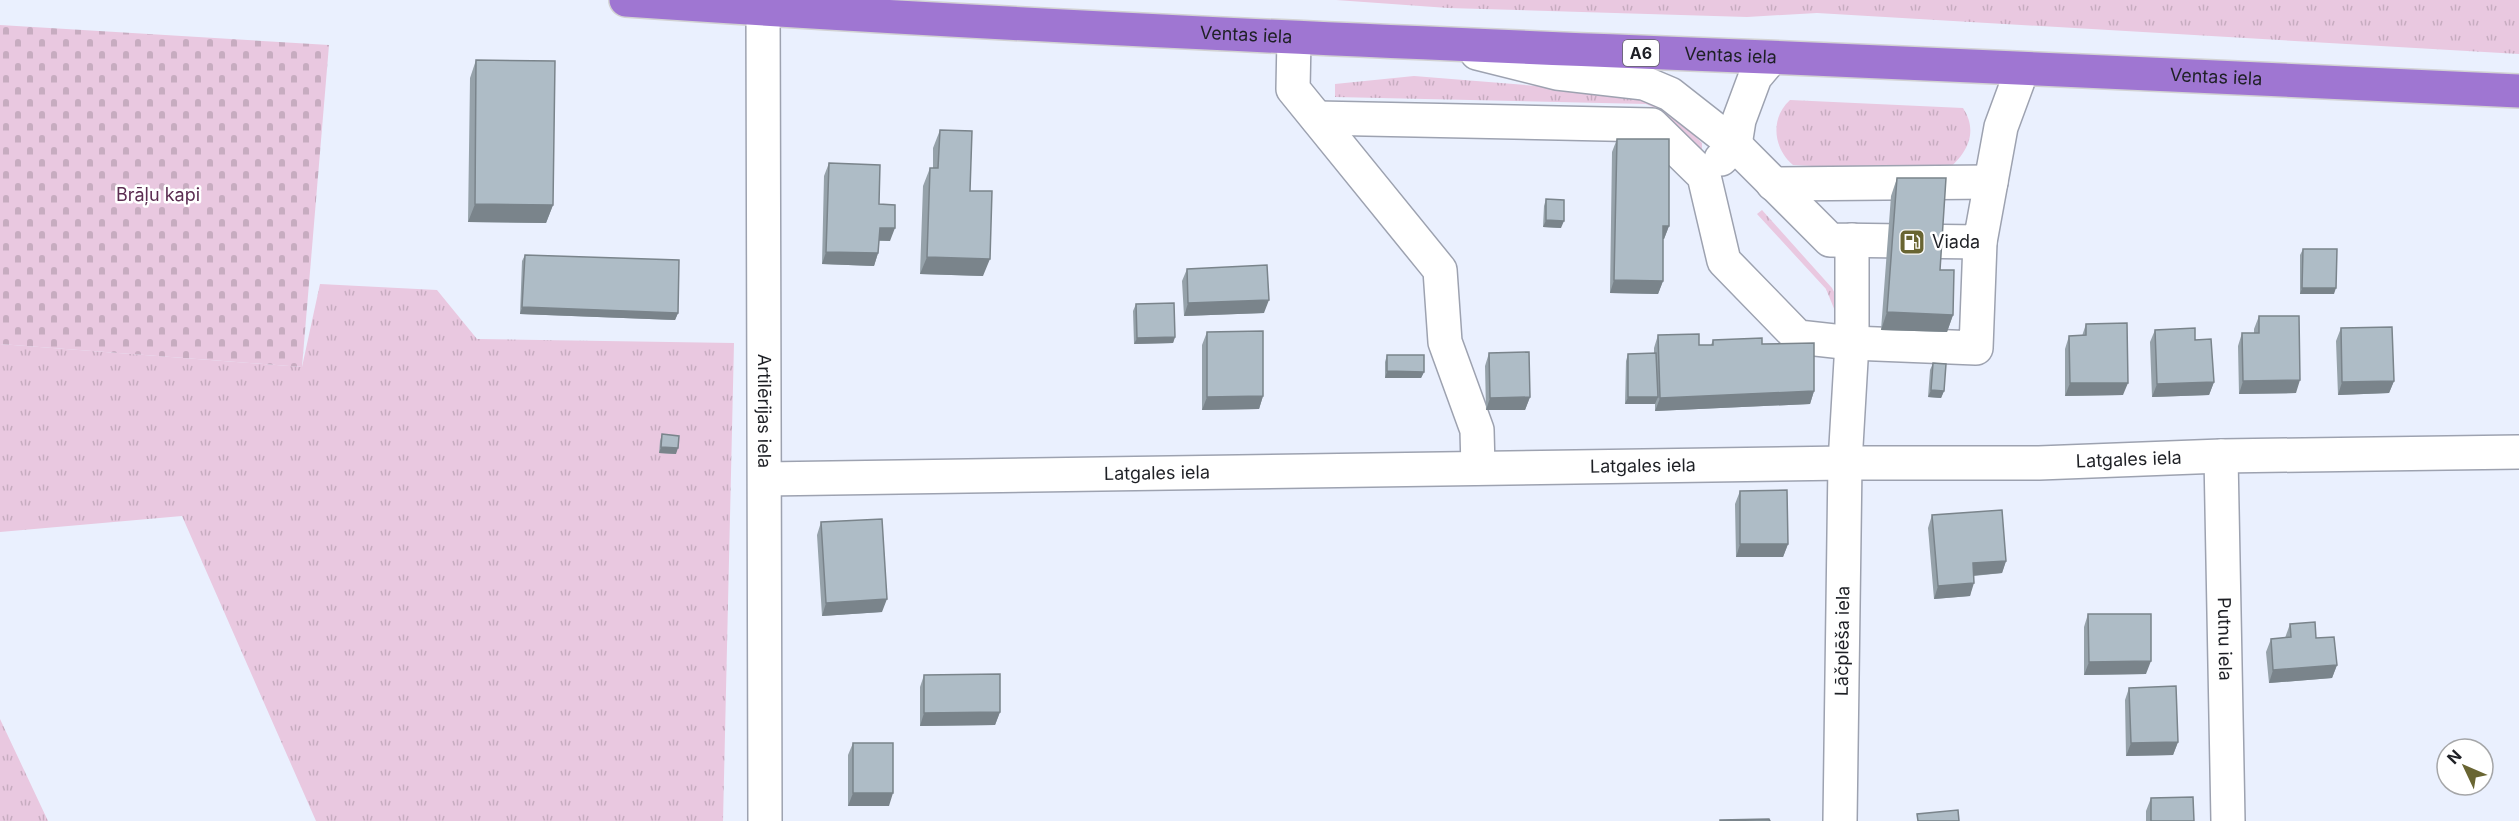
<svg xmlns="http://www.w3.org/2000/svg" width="2519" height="821" font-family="Inter,sans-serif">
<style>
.grass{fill:url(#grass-tufts)}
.cemetery{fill:url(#cemetery-stones)}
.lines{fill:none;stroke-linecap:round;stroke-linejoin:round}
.minor-casing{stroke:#9da2b0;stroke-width:36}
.highway-casing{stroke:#d2d2d3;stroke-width:36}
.minor{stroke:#fff;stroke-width:33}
.highway{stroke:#9f76d2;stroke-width:33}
.wall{fill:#96a2aa}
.shaded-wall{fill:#7a848b}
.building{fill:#aebcc6;stroke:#7a848b;stroke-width:1.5}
.labels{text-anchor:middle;stroke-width:5;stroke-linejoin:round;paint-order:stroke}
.shield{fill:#fff;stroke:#626366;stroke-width:1.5}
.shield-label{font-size:16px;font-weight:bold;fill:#1e2025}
.street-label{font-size:18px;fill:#1e2025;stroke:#fff}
.park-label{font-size:18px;fill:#5b2d51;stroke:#fff}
.poi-label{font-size:18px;fill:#1e2025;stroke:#fff;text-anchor:start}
</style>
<defs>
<pattern id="grass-tufts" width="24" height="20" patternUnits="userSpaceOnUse" patternTransform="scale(1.5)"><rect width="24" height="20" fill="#e9c8e0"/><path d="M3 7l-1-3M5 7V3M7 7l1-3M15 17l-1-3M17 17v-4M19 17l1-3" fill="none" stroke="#c7acc0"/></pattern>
<pattern id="cemetery-stones" width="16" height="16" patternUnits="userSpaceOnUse" patternTransform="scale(1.5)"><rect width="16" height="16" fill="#e9c8e0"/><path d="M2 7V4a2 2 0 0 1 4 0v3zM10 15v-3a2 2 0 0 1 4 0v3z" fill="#c7acc0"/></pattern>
</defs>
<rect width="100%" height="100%" fill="#eaf0fe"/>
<path class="grass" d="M1336,0H2519V54L1817,13L1747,17L1448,8Z
M1414,76L1636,94C1662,106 1682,123 1702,143V149L1696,148L1655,108L1646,104L1335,97V84Z
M1790,100L1963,108C1980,134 1965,157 1943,173L1793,165C1773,148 1770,118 1790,100Z
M1762,210L1832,288C1840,302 1842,314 1834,329L1835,311L1826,289L1757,214Z
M320,284L437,290L477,339L734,343L723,821H316L182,516L0,532V344L302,367Z
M0,719L48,821H0Z"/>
<path class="cemetery" d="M0,25L329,45L302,367L0,344Z"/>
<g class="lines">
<g class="minor-casing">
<g id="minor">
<path id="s1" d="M763,0L765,821"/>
<path d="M1294,38L1293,89L1440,270L1445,342L1477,430L1478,468"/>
<path d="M1477,53L1557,73L1644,83L1670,94L1735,145L1830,240L1980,242L2001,127L2022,70"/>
<path d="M1317,118L1652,125L1704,176L1724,261L1798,337L1852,343L1976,348L1980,242"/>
<path d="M1721,159L1735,145L1739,120L1755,77L1771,58"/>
<path d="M1773,184L1991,182"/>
<path id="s2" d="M2221,456L2228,821"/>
<path id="s3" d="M765,479L1845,463H2039L2221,456L2519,452"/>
<path id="s4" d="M1840,821L1845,463L1852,343V240"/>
</g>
</g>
<g class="highway-casing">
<g id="highway">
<path id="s5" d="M626,0C1006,26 1387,42 1767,57C2018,67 2268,80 2519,91"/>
</g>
</g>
<use href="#minor" class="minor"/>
<use href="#highway" class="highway"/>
</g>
<path class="wall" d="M476,60L553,205L546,223L468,222L470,78Z
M940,130L970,191L983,276L920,274L923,186L930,168H933V148Z
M1617,139L1669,226L1664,239H1663V281L1658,294L1610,293L1612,152Z
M829,163L879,204L890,241H879L878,253L874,266L822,264L824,176Z
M1897,178L1940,270L1953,315L1947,332L1881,330L1891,196Z
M1546,199L1561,228L1543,227L1544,206Z
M2303,249L2334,294H2300V255Z
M525,255L678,313L675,320L520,314L522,261Z
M1187,269L1264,313L1184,316L1182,281Z
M1136,304L1175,337L1173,343L1134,344L1133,311Z
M2259,316L2296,393L2239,394L2238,346L2242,333H2254V329Z
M2086,324L2123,395L2065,396V349L2069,336H2082Z
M2341,328L2394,381L2389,393L2338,395L2336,341Z
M2155,330L2195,340L2214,382L2209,395L2152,397L2150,342Z
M1207,332L1263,396L1259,409L1202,410V345Z
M1658,335L1699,345H1711L1713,340L1762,344L1814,391L1810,404L1655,411V404H1625L1626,361L1628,354H1654V348Z
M1489,353L1530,397L1525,410H1486L1485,366Z
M1387,355L1424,372L1421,378H1385V362Z
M1933,363L1944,391L1941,398L1928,397L1930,370Z
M662,434L676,454L659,453L660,441Z
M1740,491L1788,544L1783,557H1736L1735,504Z
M1932,515L2006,561L2002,573L1974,576L1970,596L1934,599L1928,528Z
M821,522L882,612L822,616L817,535Z
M2088,614L2146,674L2084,675V627Z
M2290,624L2316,638L2337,665L2332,678L2269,683L2266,652L2271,639L2285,638Z
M924,675L1000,712L995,725L920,726V687Z
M2129,688L2178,742L2173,755L2126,756L2125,700Z
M853,743L889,806H848V755Z
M2151,798L2194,821H2146V811Z"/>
<path class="shaded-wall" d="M475,204L553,205L546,223L468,222Z
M1546,220L1564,221L1561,228L1543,227Z
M1663,226H1669L1664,239H1658Z
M880,228H895L890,241L875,240Z
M826,252L878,253L874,266L822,264Z
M927,257L990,259L983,276L920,274Z
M1614,280L1663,281L1658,294L1610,293Z
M2302,288H2336L2334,294H2300Z
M1269,300L1264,313L1184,316L1188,303Z
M522,307L678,313L675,320L520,314Z
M1887,312L1953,315L1947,332L1881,330Z
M1175,337L1173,343L1134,344L1137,338Z
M1387,371L1424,372L1421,378H1385Z
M2300,380L2296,393L2239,394L2243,381Z
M2394,381L2389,393L2338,395L2342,382Z
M2214,382L2209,395L2152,397L2157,384Z
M2070,383H2128L2123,395L2065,396Z
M1931,390L1944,391L1941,398L1928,397Z
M1814,391L1810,404L1655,411L1660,398Z
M1263,396L1259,409L1202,410L1207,397Z
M1530,397L1525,410H1486L1490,398Z
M1628,397H1658L1655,404H1625Z
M661,447L678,448L676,454L659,453Z
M1740,544H1788L1783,557H1736Z
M2006,561L2002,573L1968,576L1973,563Z
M1974,583L1970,596L1934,599L1938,586Z
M887,599L882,612L822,616L826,603Z
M2151,661L2146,674L2084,675L2089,662Z
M2337,665L2332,678L2269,683L2273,670Z
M1000,712L995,725L920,726L924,713Z
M2178,742L2173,755L2126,756L2131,743Z
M853,793H893L889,806H848Z"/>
<path class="building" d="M476,60L555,61L553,205L475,204Z
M940,130L972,131L970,191H992L990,259L927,257L930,168H938Z
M1617,139H1669V226H1663V281L1614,280Z
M829,163L880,165L879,204L895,205V228H880L878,253L826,252Z
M1897,178H1946L1940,270H1954L1953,315L1887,312Z
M1546,199L1564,200V221L1546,220Z
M2303,249H2337L2336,288H2302Z
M525,255L679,260L678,313L522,307Z
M1267,265L1269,300L1188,303L1187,269Z
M1174,303L1175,337L1137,338L1136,304Z
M2259,316H2299L2300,380L2243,381L2242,333H2259Z
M2127,323L2128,383H2070L2069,336L2086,335V324Z
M2392,327L2394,381L2342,382L2341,328Z
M2195,328V340L2211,339L2214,382L2157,384L2155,330Z
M1263,331V396L1207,397V332Z
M1699,334V345H1713V340L1762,338V344L1814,343V391L1660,398L1658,335Z
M1529,352L1530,397L1490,398L1489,353Z
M1656,353L1658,397H1628V354Z
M1387,355H1424V372L1387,371Z
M1933,363L1946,364L1944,391L1931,390Z
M662,434L679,436L678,448L661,447Z
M1787,490L1788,544H1740V491Z
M2002,510L2006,561L1973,563L1974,583L1938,586L1932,515Z
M882,519L887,599L826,603L821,522Z
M2088,614H2151V661L2089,662Z
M2315,622L2316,638L2334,637L2337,665L2273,670L2271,639L2291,637L2290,624Z
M1000,674V712L924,713V675Z
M2176,686L2178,742L2131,743L2129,688Z
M853,743H893V793H853Z
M2193,797L2194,821H2151V798Z
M1958,810L1959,821H1918L1917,814Z
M1769,819L1770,821H1720V820Z"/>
<defs>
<g id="fuel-square" transform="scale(1.35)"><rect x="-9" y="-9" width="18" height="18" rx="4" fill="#696532" stroke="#fff"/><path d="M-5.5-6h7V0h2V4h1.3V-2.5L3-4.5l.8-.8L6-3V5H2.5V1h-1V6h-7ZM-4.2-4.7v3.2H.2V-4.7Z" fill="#fff"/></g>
</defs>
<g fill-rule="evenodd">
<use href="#fuel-square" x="1912" y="242"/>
</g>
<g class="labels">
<rect class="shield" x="1623" y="40" width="36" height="26" rx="4.5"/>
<g class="shield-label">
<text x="1641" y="59">A6</text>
</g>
<g class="street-label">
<text dy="6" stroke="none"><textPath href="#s5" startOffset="621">Ventas iela</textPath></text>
<text dy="6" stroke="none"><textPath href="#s5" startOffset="1106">Ventas iela</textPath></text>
<text dy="6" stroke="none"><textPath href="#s5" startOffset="1592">Ventas iela</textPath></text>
<text dy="6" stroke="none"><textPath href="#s1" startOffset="411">Artilērijas iela</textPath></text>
<text dy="6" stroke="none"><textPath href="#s3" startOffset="1364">Latgales iela</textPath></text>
<text dy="6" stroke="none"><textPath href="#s3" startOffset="878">Latgales iela</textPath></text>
<text dy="6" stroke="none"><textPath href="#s3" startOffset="392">Latgales iela</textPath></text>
<text dy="6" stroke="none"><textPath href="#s2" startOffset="183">Putnu iela</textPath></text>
<text dy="6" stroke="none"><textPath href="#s4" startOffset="180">Lāčplēša iela</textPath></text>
</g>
<g class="park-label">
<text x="158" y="201">Brāļu kapi</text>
</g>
<g class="poi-label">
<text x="1932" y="248">Viada</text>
</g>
</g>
<g transform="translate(2465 767) rotate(314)"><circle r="28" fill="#ffffff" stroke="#a5a6a8" stroke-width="1.5"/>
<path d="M0-4.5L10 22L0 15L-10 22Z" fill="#696532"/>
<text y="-9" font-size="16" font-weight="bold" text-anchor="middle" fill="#1e2025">N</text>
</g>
</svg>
